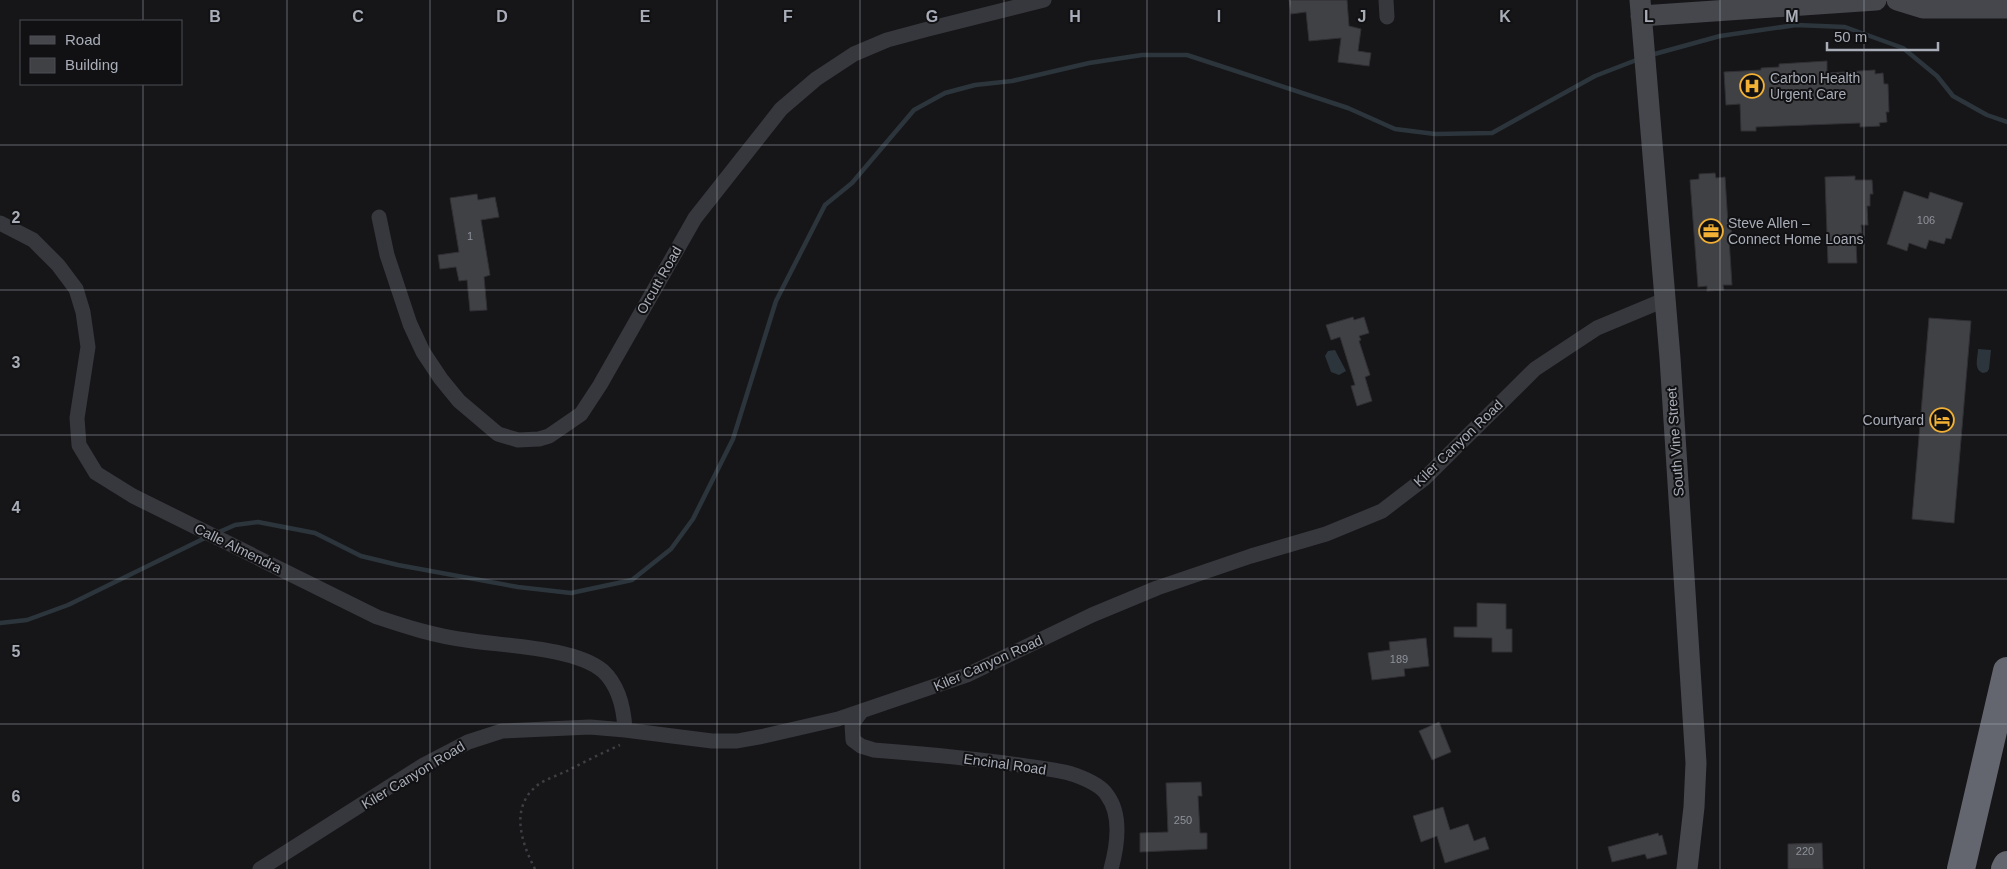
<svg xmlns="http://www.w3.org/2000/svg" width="2007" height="869" font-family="Helvetica,sans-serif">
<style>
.water{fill:#2c353c}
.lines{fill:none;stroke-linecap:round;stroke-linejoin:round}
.stream{stroke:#2c353c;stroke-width:4.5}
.building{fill:#404145;stroke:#303034}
.path{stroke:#3d3f44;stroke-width:2.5;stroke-dasharray:2.5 4;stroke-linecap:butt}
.street{stroke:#37383d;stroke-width:15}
.secondary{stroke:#45474d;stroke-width:21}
.highway{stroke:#63666e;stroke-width:28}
.grid{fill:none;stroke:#a8adb8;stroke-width:1;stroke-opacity:0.55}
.labels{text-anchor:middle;stroke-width:4;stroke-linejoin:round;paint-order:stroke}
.number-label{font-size:11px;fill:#8e929b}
.poi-label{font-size:14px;fill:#a8adb8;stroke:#111113;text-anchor:start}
.street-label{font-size:14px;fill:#a8adb8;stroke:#111113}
.grid-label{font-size:16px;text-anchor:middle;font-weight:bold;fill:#a8adb8;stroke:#111113;stroke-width:4;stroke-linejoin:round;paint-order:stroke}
</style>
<rect width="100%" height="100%" fill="#161618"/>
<path class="water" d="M1978,349L1991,350L1989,369L1987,372L1983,373C1973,369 1978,358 1978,349Z
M1335,350L1346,371L1339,375L1331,372L1325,356L1328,351Z"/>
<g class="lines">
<path class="stream" d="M1651,55L1720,36L1796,25L1845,27L1903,48L1937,76L1953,96L1987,115L2007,122
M217,533L235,525L258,522L315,533L361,556L398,565L518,587L571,593L632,580L671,549L693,519L733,439L776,301L825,205L852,183L914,110L945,93L975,85L1012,81L1089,63L1142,55H1187L1348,108L1395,129L1435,134L1492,133L1595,76L1639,59
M0,623L27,620L68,605L207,537"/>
</g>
<path class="building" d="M1289,0H1347L1349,26L1361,29L1358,51L1371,53L1369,66L1338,62L1341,38L1309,41L1306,12L1291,14Z
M1827,61V73L1875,70V74L1883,73L1884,84H1888L1889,112H1886L1887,122L1879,123L1880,126L1860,127V123L1781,126L1756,127V131H1741L1740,104L1726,105L1724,72L1761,70V68L1779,67V64Z
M1715,173L1716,178L1725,177L1728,224H1731L1732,238H1729L1732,285H1723L1724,290L1707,291V286L1698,287L1690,180L1699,179V174Z
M1855,176V180H1872L1873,194H1870V206H1867L1868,225H1861L1862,233H1859V244H1856L1857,263H1828L1825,177Z
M1904,191L1928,199L1930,192L1963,203L1951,239L1946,238L1944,244L1929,240L1926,249L1909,243L1907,251L1887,244Z
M477,194L478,200L495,197L499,217L481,220L490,275L484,277L487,310L470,311L467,280L459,281L456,267L440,269L438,255L459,252L450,198Z
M1353,317L1354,320L1364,317L1369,333L1359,336L1361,340L1359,341L1370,375L1365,377L1372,401L1357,406L1351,386L1355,385L1340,337L1331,340L1326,325Z
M1929,318L1971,321L1954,523L1912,519Z
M1477,603L1506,604V629H1512V652H1492V638L1454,637V627H1477Z
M1426,638L1429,666L1404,669L1405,676L1372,680L1368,653L1390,650L1389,642Z
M1439,722L1451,752L1432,760L1419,731Z
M1201,782L1202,796H1198L1200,833H1207V849L1140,852V833L1168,832L1166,783Z
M1443,807L1450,830L1468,824L1474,841L1485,837L1489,849L1445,863L1437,836L1421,842L1413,816Z
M1658,833L1659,836L1662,835L1667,854L1647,859L1645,854L1612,862L1608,847Z
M1822,843L1823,869H1788V844Z"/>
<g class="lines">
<path class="path" d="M535,869C521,842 509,806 539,784C547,779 558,775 567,771C584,762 602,753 620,745"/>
<path class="street" d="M1386,0L1387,17
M379,217L387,255L410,324L423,352L441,379L459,401L498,434L518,440L539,439L549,436L581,414L600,385L695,218L781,109L816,79L854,54L887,40L928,29L1044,0
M0,223L33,240L58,265L76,289L83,312L88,347L77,418L79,445L96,473L133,496L377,617C407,627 435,636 466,640C503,646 575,647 603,671C619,686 624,709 625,730
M861,712L852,724L853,740L861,746L874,750C924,754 976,758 1026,766C1042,768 1060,770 1075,775C1086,779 1101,785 1107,795C1122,815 1117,847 1111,869
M260,869L422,766L468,742L502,731L590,727L625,730L712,741H737L764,736L838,719L967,675L1092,615L1157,588L1251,556L1326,534L1382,511L1425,478L1535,369L1597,328L1664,300"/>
<path class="secondary" d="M1640,0L1670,358L1696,763L1694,807L1687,869
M1897,0L1923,8H2007
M1641,16L1876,0"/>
<path class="highway" d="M1961,869L2007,671
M2005,869L2007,865"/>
</g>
<path class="grid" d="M143,0V21M287,0V869M430,0V869M573,0V869M717,0V869M860,0V869M1004,0V869M1147,0V869M1290,0V869M1434,0V869M1577,0V869M1720,0V869M1864,0V869M143,84V869M0,145H2007M0,290H2007M0,435H2007M0,579H2007M0,724H2007"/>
<defs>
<g id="hospital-ring" transform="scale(1.25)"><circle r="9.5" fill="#111113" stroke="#f2b134" stroke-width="1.5"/><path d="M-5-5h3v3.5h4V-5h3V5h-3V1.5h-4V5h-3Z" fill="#f2b134"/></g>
<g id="office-ring" transform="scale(1.25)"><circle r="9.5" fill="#111113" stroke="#f2b134" stroke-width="1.5"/><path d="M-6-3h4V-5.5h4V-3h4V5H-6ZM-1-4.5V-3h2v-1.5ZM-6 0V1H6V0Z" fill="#f2b134"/></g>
<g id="hotel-ring" transform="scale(1.25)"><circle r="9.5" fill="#111113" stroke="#f2b134" stroke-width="1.5"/><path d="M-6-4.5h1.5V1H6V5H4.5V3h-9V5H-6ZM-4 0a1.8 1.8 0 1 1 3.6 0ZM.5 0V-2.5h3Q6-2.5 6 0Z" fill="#f2b134"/></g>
</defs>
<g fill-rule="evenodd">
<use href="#hospital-ring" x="1752" y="86"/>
<use href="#office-ring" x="1711" y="231"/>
<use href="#hotel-ring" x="1942" y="420"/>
</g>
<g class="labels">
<g class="number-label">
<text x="1926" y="224">106</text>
<text x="470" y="240">1</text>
<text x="1399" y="663">189</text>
<text x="1183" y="824">250</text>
<text x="1805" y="855">220</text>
</g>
<g class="poi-label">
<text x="1770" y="83">Carbon Health<tspan x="1770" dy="16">Urgent Care</tspan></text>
<text x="1728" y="228">Steve Allen –<tspan x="1728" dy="16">Connect Home Loans</tspan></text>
<text x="1924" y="425" text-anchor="end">Courtyard</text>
</g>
<g class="street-label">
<text transform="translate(659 280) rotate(-60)" y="5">Orcutt Road</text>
<text transform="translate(1675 442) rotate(-94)" y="5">South Vine Street</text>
<text transform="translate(1458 443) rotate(-44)" y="5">Kiler Canyon Road</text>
<text transform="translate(238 548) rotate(26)" y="5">Calle Almendra</text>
<text transform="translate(988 663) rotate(-24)" y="5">Kiler Canyon Road</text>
<text transform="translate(1005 764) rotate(8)" y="5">Encinal Road</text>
<text transform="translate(413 775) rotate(-31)" y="5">Kiler Canyon Road</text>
</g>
</g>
<g class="grid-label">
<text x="215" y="22">B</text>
<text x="358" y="22">C</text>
<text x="502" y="22">D</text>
<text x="645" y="22">E</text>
<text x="788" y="22">F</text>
<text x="932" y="22">G</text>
<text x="1075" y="22">H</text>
<text x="1219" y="22">I</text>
<text x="1362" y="22">J</text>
<text x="1505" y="22">K</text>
<text x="1649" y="22">L</text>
<text x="1792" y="22">M</text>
<text x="16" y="223">2</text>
<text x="16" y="368">3</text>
<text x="16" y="513">4</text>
<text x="16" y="657">5</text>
<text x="16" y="802">6</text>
</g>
<rect x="20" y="20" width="162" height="65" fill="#111113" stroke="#4d4f55"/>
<rect x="30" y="36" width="25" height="8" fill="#45474d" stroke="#4d4f55"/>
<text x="65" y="45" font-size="15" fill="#a8adb8">Road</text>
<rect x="30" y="58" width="25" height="15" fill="#404145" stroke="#4d4f55"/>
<text x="65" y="70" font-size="15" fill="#a8adb8">Building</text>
<path d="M1827 42v8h111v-8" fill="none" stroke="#a8adb8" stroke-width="2.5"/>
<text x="1834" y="42" font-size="15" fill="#a8adb8" stroke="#111113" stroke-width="4" paint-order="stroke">50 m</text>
</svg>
